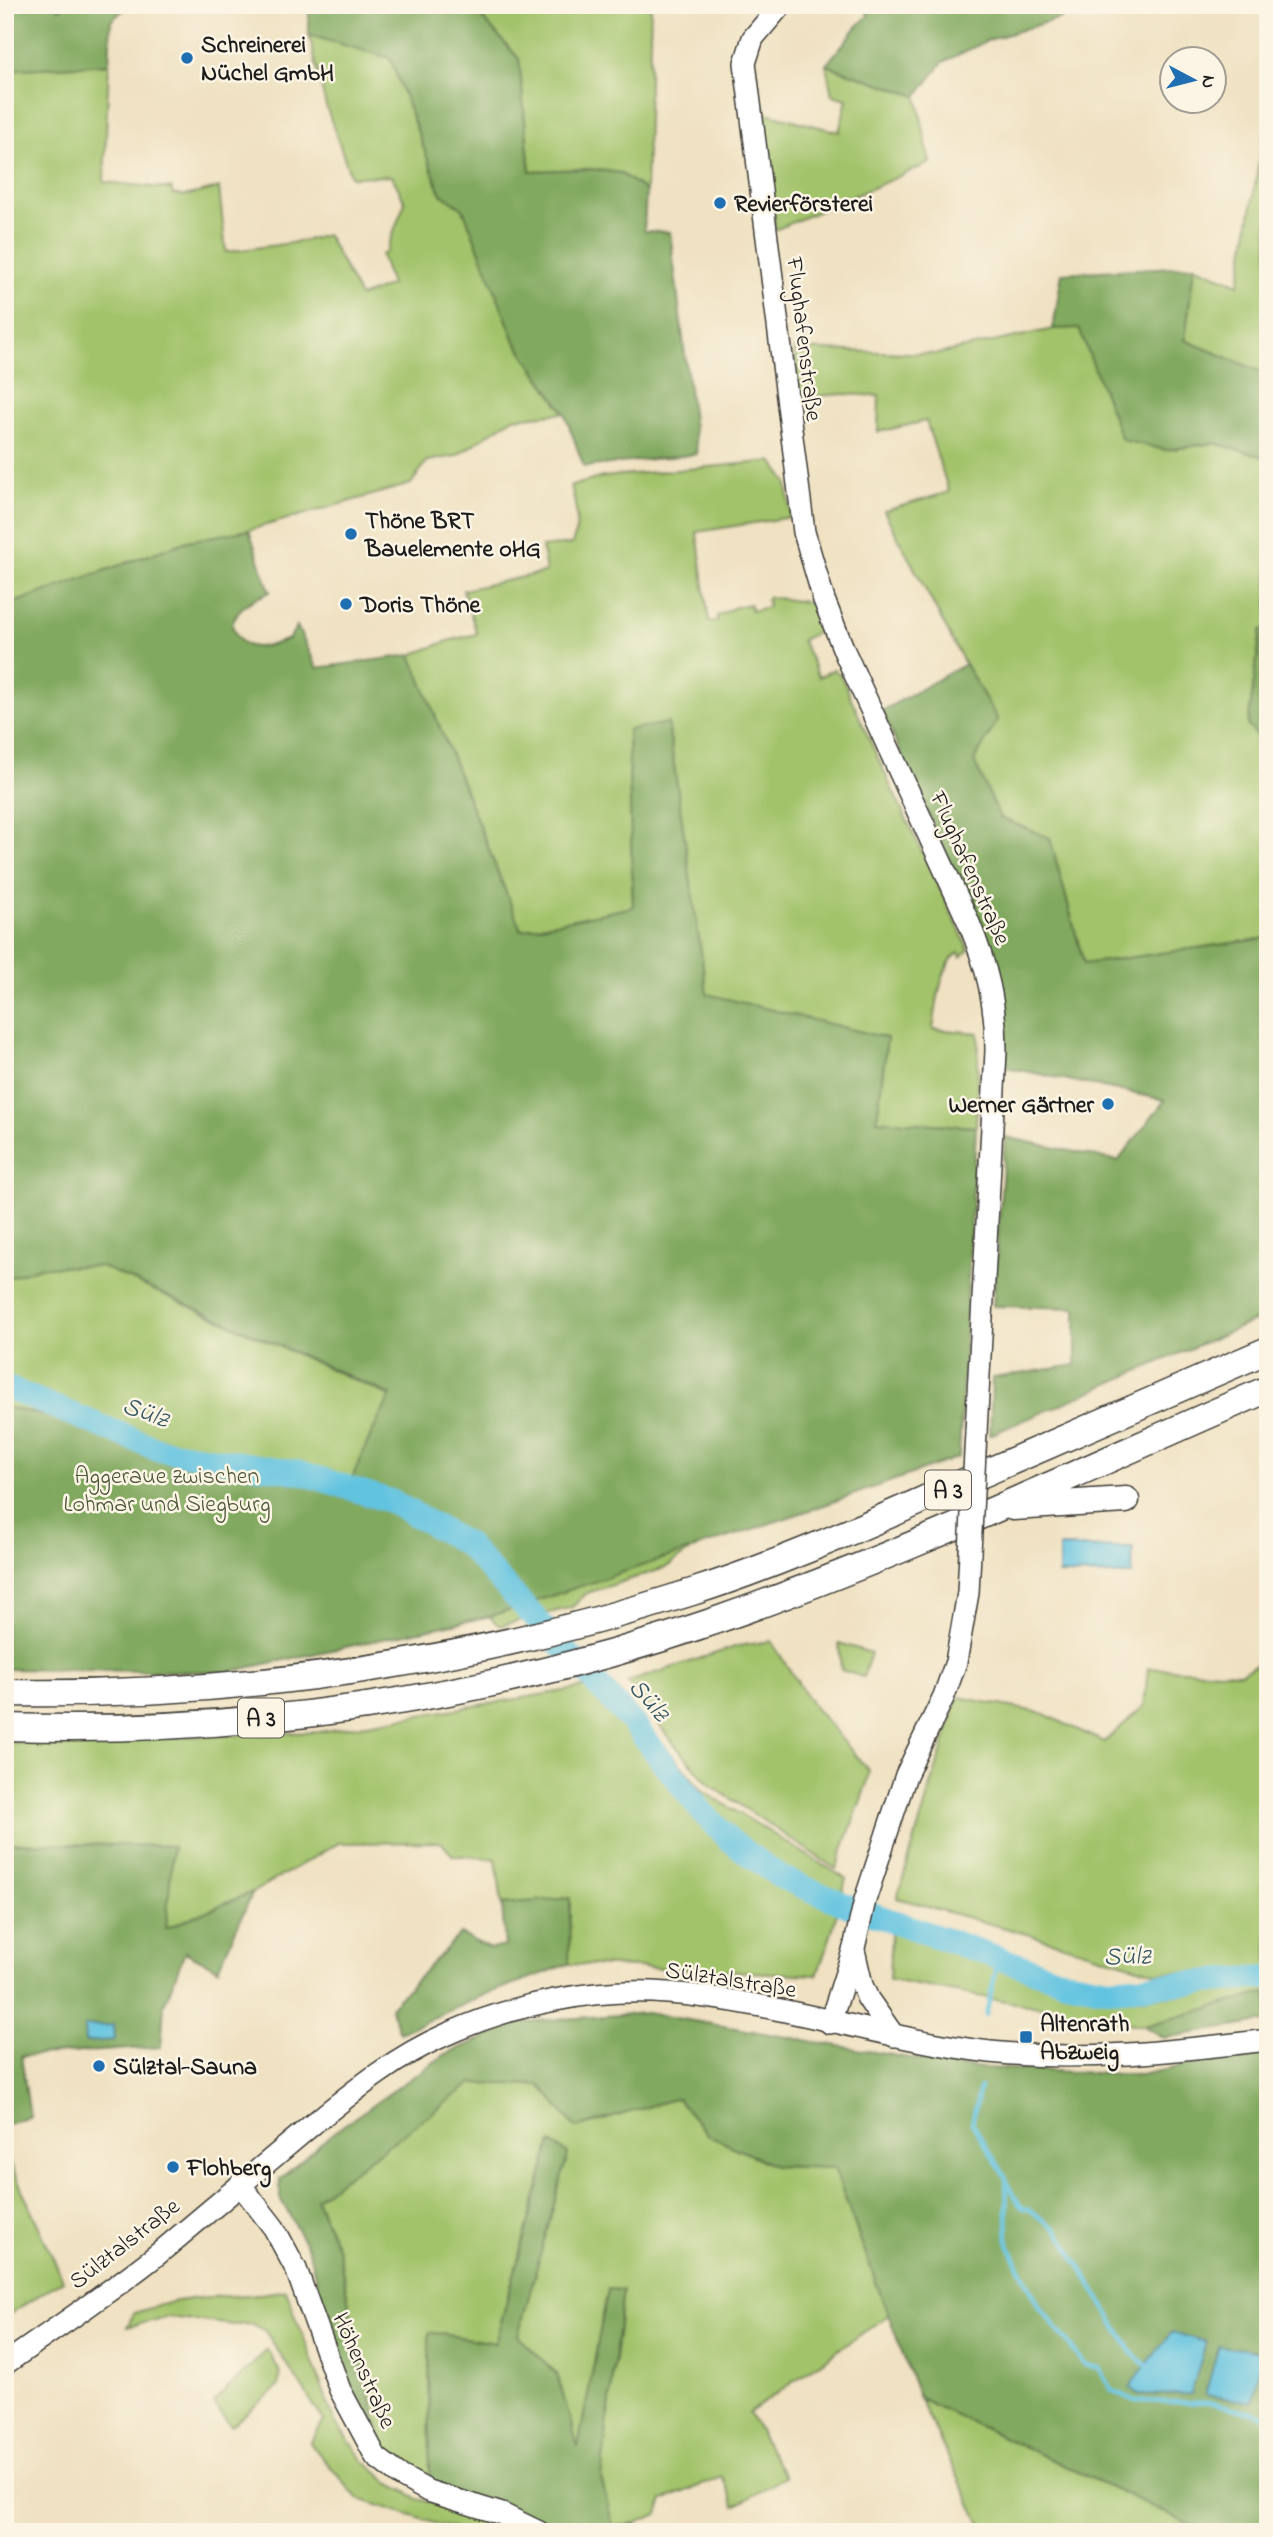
<svg xmlns="http://www.w3.org/2000/svg" width="1273" height="2537" font-family="'Indie Flower',sans-serif">
<style>
.green{fill:#a2c36b;stroke:#5f7044;stroke-width:2}
.forest{fill:#81a95f;stroke:#4e623e;stroke-width:2}
.water{fill:#62c3e0;stroke:#3f707e;stroke-width:2}
.lines{fill:none;stroke-linecap:round;stroke-linejoin:round}
.stream{stroke:#62c3e0;stroke-width:4.5}
.river{stroke:#62c3e0;stroke-width:24}
.secondary-casing{stroke:#3c3a35;stroke-width:24}
.motorway-casing{stroke:#3c3a35;stroke-width:29}
.secondary{stroke:#fff;stroke-width:21}
.motorway{stroke:#fff;stroke-width:26}
.secondary-bridge-casing{stroke:#3c3a35;stroke-width:24;stroke-linecap:butt}
.secondary-bridge{stroke:#fff;stroke-width:21}
.poi-dot{fill:#1f6fb2;stroke:#fcf5e5;stroke-width:2.5}
.labels{text-anchor:middle;stroke-width:5;stroke-linejoin:round;paint-order:stroke}
.shield{fill:#fcf5e5;stroke:#5f5d58;stroke-width:2}
.shield-label{font-size:23px;font-weight:bold;fill:#1c1c1c}
.poi-label{font-size:24px;font-weight:bold;fill:#1c1c1c;stroke:#fcf5e5;text-anchor:start}
.street-label{font-size:24px;fill:#1c1c1c;stroke:#fcf5e5}
.park-label{font-size:24px;fill:#4b5638;stroke:#fcf5e5}
.water-label{font-size:26px;font-style:italic;fill:#345661;stroke:#fcf5e5}
</style>
<rect width="100%" height="100%" fill="#fcf5e5"/>
<filter id="ink" filterUnits="userSpaceOnUse"><feTurbulence type="fractalNoise" baseFrequency=".0143" numOctaves="2"/><feDisplacementMap in="SourceGraphic" scale="14" xChannelSelector="R" yChannelSelector="G"/><feConvolveMatrix kernelMatrix="1 2 1 2 8 2 1 2 1" color-interpolation-filters="sRGB"/></filter>
<filter id="wash" filterUnits="userSpaceOnUse"><feTurbulence type="fractalNoise" baseFrequency=".00686" numOctaves="4" result="noise"/><feDisplacementMap in="SourceGraphic" scale="28" xChannelSelector="R" yChannelSelector="G"/><feGaussianBlur stdDeviation="1.57" result="paint"/><feColorMatrix in="noise" values="0 0 0 0 0 0 0 0 0 0 0 0 0 0 0 0 0 1.4 0 .05"/><feComposite in="paint" operator="in"/></filter>
<g filter="url(#wash)">
<rect width="100%" height="100%" fill="#efe1c1"/>
<path class="green" d="M471,5H651L646,191L620,173L591,169L530,171L519,59Z
M309,35L390,58L441,194L463,208L515,341L564,413L513,418L456,456L427,461L411,484L249,530L188,541L5,606V70L109,64L104,182L172,189V194L184,196L219,188L226,252L298,242L327,235L360,297L391,285L381,255L386,252L405,202L392,176L351,177L326,106Z
M826,65L917,96L930,163L775,230L771,154L758,111L839,132L847,99L832,95Z
M1263,136H1268V379L1262,372L1185,341L1194,266L1239,284Z
M1079,328L1122,440L1166,450L1214,443L1268,458V628L1261,630L1248,726L1268,747V938L1084,964L1050,838L1000,818L973,760L998,720L965,664L884,511L949,492L926,421L878,432L879,396L845,394L800,397L794,349L937,354L1053,329Z
M772,461L787,483L791,517L697,532L709,622L717,621V616L733,608L750,604L751,611L768,607L767,597L813,603L822,630L802,640L819,677L834,669L841,676L891,787L969,950L961,957L959,953C940,963 936,1009 933,1029L979,1033L976,1127L877,1120L887,1038L706,994L668,723L628,730L633,907L521,930L411,655L448,641L477,634L463,590L546,572L542,547L572,544C580,525 576,505 571,486L603,477Z
M5,1174L144,1286L691,1531V1550L665,1568L587,1593L572,1607L499,1626L481,1608L5,1653Z
M771,1641L811,1703L869,1771L867,1783L836,1869L710,1785L669,1738L628,1682L738,1646Z
M839,1643L871,1653L863,1677L841,1670Z
M1268,1659V1968L1158,1973L1034,1936L897,1898L958,1697L1042,1713L1104,1742L1144,1706L1148,1668L1241,1673Z
M611,1683L703,1791L846,1879L831,1935L817,1975L569,1964L570,1898L502,1904L496,1859L452,1855L441,1842L339,1843L253,1892L166,1929L172,1846L5,1843V1743L319,1732Z
M891,1931L1143,1998L1268,1987V1992L1144,2026L889,1980Z
M472,2083L540,2085L576,2128L677,2098L709,2136L775,2166L834,2168L888,2315L749,2413L785,2477L735,2506L723,2477L663,2500L658,2514L636,2523L613,2526L601,2478L623,2291L608,2289L578,2449L557,2374L517,2336L567,2154L551,2143L495,2343L429,2333L430,2481L385,2454L358,2349L338,2249L316,2199Z
M5,2152L63,2280L5,2317Z
M286,2290L335,2422L364,2461L389,2483L417,2498L512,2532H463L358,2499L310,2443L324,2421L265,2331L253,2324L234,2325L168,2317L127,2327L134,2313C148,2309 162,2304 177,2301C212,2294 250,2298 286,2290Z
M267,2350L281,2373L278,2387L231,2426L213,2403Z
M919,2398L1207,2532H985Z"/>
<path class="forest" d="M5,5H56L59,9L67,5H129L111,21L109,64L5,70Z
M309,5H471L519,59L530,171L591,169L620,173L646,191L644,231L670,232L697,454L584,467L564,412L515,341L463,209L441,194L390,58L309,35Z
M860,5H1102L989,40L943,62L917,96L826,65L857,27L869,15Z
M1194,266L1185,340L1262,372L1268,380V458L1214,443L1166,450L1122,440L1079,328L1053,329L1062,273Z
M249,530L270,592C253,599 239,605 232,624C241,657 266,647 289,639L297,626L317,668L411,655L521,930L633,907L628,730L668,723L707,994L887,1038L877,1120L976,1127L959,1457L810,1510L491,1616L228,1672L5,1669V1407L185,1444L350,1483L370,1436L391,1395L100,1266L40,1267L5,1279V606L188,541Z
M1268,628V747L1248,726L1261,630Z
M965,664L998,720L974,761L1000,818L1050,838L1084,964L1268,938V1315L990,1435L992,1378L1076,1365V1308L993,1306L1005,1137L1118,1161L1165,1100L1005,1067V1005L997,967L882,711Z
M5,1843L173,1846L166,1928L253,1892L218,1969L185,1952L164,2005L161,2047L21,2056L30,2117L5,2125Z
M570,1898L569,1964L486,1994L400,2033L390,2007L460,1934L491,1949L505,1946L502,1904Z
M1268,1992V2021L1164,2038L1144,2026Z
M647,2013L962,2067L1140,2075L1268,2049V2397L1265,2407L1268,2408V2532H1207L919,2398L834,2168L775,2166L709,2136L677,2098L576,2128L540,2085L472,2083L316,2199L338,2249L358,2349L385,2454L346,2390L308,2249L280,2198V2179L334,2132L446,2054L521,2022Z
M551,2142L568,2154L518,2336L557,2374L578,2447L608,2289L623,2290L601,2478L613,2526L636,2523V2532H548L430,2481L429,2332L495,2343Z"/>
<path class="water" d="M1059,1547L1133,1548L1132,1575L1059,1574Z
M114,2025L115,2040L85,2042L84,2026Z
M1172,2332L1206,2342L1191,2394L1139,2395L1129,2387Z
M1219,2346L1263,2351L1252,2402L1205,2395Z"/>
<g class="lines">
<path class="stream" d="M986,2015L999,1957
M980,2087L972,2123L1006,2178L1008,2245L1040,2307L1085,2365L1099,2368L1111,2390L1136,2401L1212,2403L1268,2417
M1006,2180L1021,2207L1030,2210L1058,2230L1131,2351L1146,2365"/>
<path class="river" d="M5,1387L160,1450L302,1473L393,1502L466,1544L632,1722L703,1813L730,1840L780,1877L846,1905L1065,1981L1108,1989L1268,1977"/>
</g>
</g>
<g filter="url(#ink)">
<g class="lines">
<g class="secondary-casing">
<path id="secondary" d="M781,5L753,38L745,63L804,532L824,600L845,653L969,923C987,967 996,1002 996,1051L976,1432
M854,1950L862,1985L868,1999L894,2036
M830,2023L854,1948L865,1900L906,1775L944,1696L956,1662L968,1593L970,1553
M240,2184L274,2228L296,2269L340,2390L376,2457L401,2476L428,2491L502,2514L539,2532
M5,2364C56,2328 109,2293 158,2254C210,2211 261,2167 313,2124C355,2090 395,2057 445,2035C513,2004 594,1987 668,1993C777,2001 882,2039 990,2052C1084,2062 1175,2051 1268,2040"/>
</g>
<g class="motorway-casing">
<path id="motorway" d="M1013,1507L1126,1500
M5,1693C239,1697 470,1663 692,1592C783,1563 870,1523 957,1485C1061,1440 1164,1395 1268,1350
M5,1727C244,1735 491,1699 717,1620C904,1555 1086,1468 1268,1389"/>
</g>
<use href="#secondary" class="secondary"/>
<use href="#motorway" class="motorway"/>
<g class="secondary-bridge-casing">
<path id="secondary-bridge" d="M970,1553L976,1432"/>
</g>
<use href="#secondary-bridge" class="secondary-bridge"/>
</g>
</g>
<g class="poi-dot">
<circle cx="187" cy="58" r="7"/>
<circle cx="720" cy="203" r="7"/>
<circle cx="351" cy="534" r="7"/>
<circle cx="346" cy="604" r="7"/>
<circle cx="1108" cy="1104" r="7"/>
<rect x="1019" y="2030" width="14" height="14" rx="3.5"/>
<circle cx="99" cy="2066" r="7"/>
<circle cx="173" cy="2167" r="7"/>
</g>
<g class="labels">
<g class="shield">
<rect x="925" y="1470.5" width="46" height="39" rx="5"/>
<rect x="238" y="1698.5" width="46" height="39" rx="5"/>
</g>
<g class="shield-label">
<text x="948" y="1498">A 3</text>
<text x="261" y="1726">A 3</text>
</g>
<g class="poi-label">
<text x="201" y="52">Schreinerei<tspan x="201" dy="28">Nüchel GmbH</tspan></text>
<text x="734" y="211">Revierförsterei</text>
<text x="365" y="528">Thöne BRT<tspan x="365" dy="28">Bauelemente oHG</tspan></text>
<text x="360" y="612">Doris Thöne</text>
<text x="1094" y="1112" text-anchor="end">Werner Gärtner</text>
<text x="1040" y="2031">Altenrath<tspan x="1040" dy="28">Abzweig</tspan></text>
<text x="113" y="2074">Sülztal-Sauna</text>
<text x="187" y="2175">Flohberg</text>
</g>
<g class="street-label">
<text transform="translate(805 339) rotate(83)" y="8">Flughafenstraße</text>
<text transform="translate(971 868) rotate(66)" y="8">Flughafenstraße</text>
<text transform="translate(731 1979) rotate(9)" y="8">Sülztalstraße</text>
<text transform="translate(124 2243) rotate(-38)" y="8">Sülztalstraße</text>
<text transform="translate(365 2370) rotate(66)" y="8">Höhenstraße</text>
</g>
<g class="park-label">
<text x="167" y="1483">Aggeraue zwischen<tspan x="167" dy="28">Lohmar und Siegburg</tspan></text>
</g>
<g class="water-label">
<text transform="translate(146 1411) rotate(20)" y="9">Sülz</text>
<text transform="translate(650 1699) rotate(49)" y="9">Sülz</text>
<text transform="translate(1127 1955) rotate(-1)" y="9">Sülz</text>
</g>
</g>
<rect width="1273" height="2537" fill="none" stroke="#fcf5e5" stroke-width="28"/>
<g transform="translate(1193 80) rotate(97)"><circle r="33" fill="#fcf5e5" stroke="#a29e95" stroke-width="2"/>
<path d="M0-5L12 26L0 18L-12 26Z" fill="#1f6fb2"/>
<text y="-10" font-size="19" font-weight="bold" text-anchor="middle" fill="#1c1c1c">N</text>
</g>
</svg>
